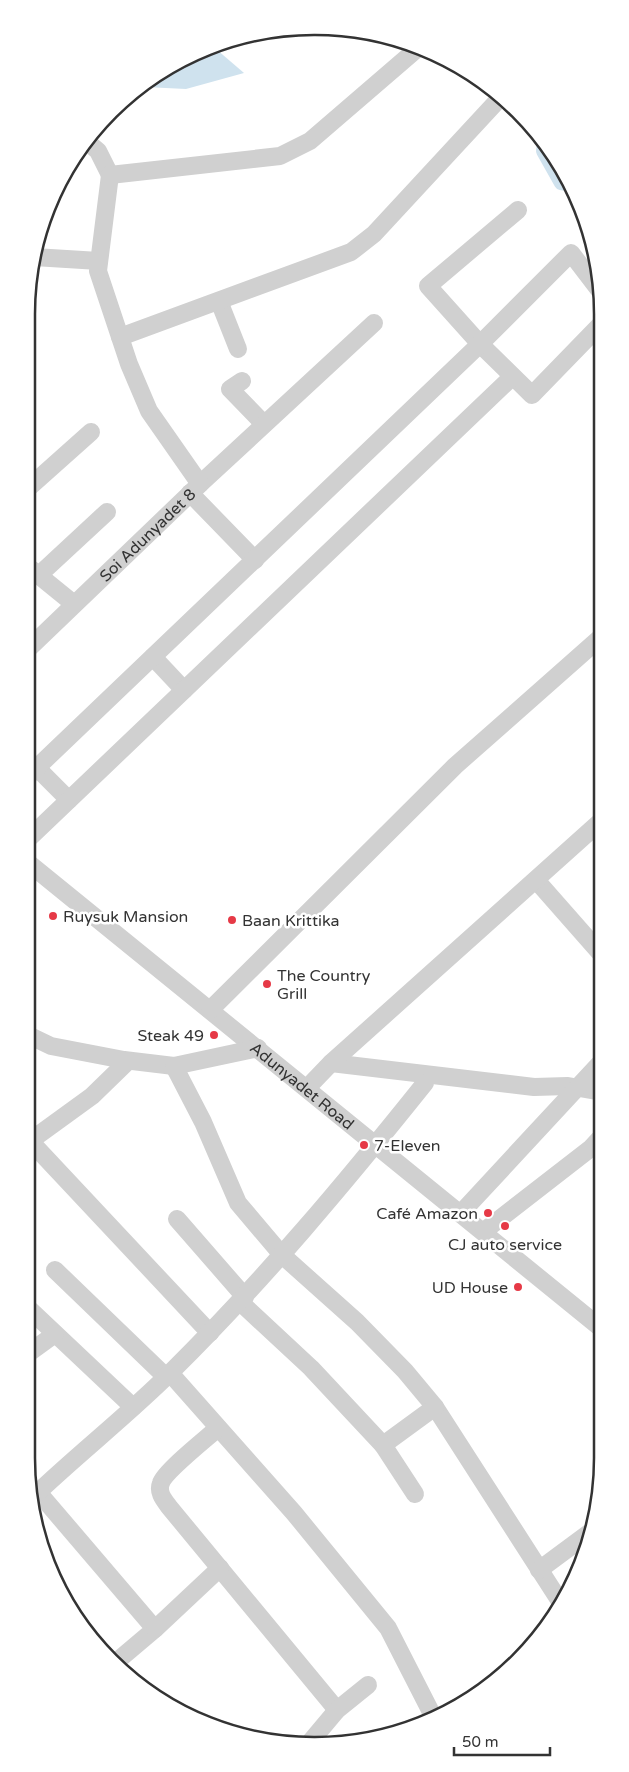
<svg xmlns="http://www.w3.org/2000/svg" width="629" height="1772" font-family="'Varela Round',sans-serif">
<style>
.water{fill:#cfe2ee}
.lines{fill:none;stroke-linecap:round;stroke-linejoin:round}
.canal{stroke:#cfe2ee;stroke-width:14}
.minor{stroke:#d0d0d0;stroke-width:18}
.poi-dot{fill:#e63946;stroke:#fff;stroke-width:2}
.labels{text-anchor:middle;stroke-width:5;stroke-linejoin:round;paint-order:stroke}
.street-label{font-size:16px;fill:#333;stroke:#fff}
.poi-label{font-size:16px;fill:#333;stroke:#fff;text-anchor:start}
.rim{fill:none;stroke:#333;stroke-width:2.5}
</style>
<rect width="100%" height="100%" fill="#fff"/>
<path class="water" d="M216,49L244,73L186,89L145,87L170,65Z"/>
<g class="lines">
<path class="canal" d="M544,144L543,151L561,183L572,185"/>
<g class="minor">
<path d="M85,140L98,151L110,175"/>
<path d="M110,175L280,156L310,141L418,48"/>
<path d="M518,210L428,286L480,344L532,395L600,325"/>
<path d="M34,257L99,261"/>
<path d="M219,301L238,349"/>
<path d="M120,337L351,252L374,234L500,98"/>
<path d="M242,381L230,389L264,424"/>
<path d="M200,484L374,323"/>
<path d="M26,490L91,432"/>
<path d="M190,493L255,560"/>
<path d="M26,565L74,604"/>
<path d="M39,575L107,512"/>
<path id="s1" d="M26,651L200,484L149,411L129,364L98,271L110,175"/>
<path d="M153,657L184,690"/>
<path d="M37,768L69,800"/>
<path d="M26,778L480,344L571,253L600,291"/>
<path d="M26,841L512,377"/>
<path id="s2" d="M26,861L602,1329"/>
<path d="M536,880L602,955"/>
<path d="M210,1010L455,766L601,637"/>
<path d="M26,1034L51,1046L124,1060L174,1066L258,1048"/>
<path d="M128,1061L92,1096L30,1141L210,1333"/>
<path d="M331,1063L534,1087L568,1086L602,1092"/>
<path d="M174,1066L203,1122L238,1203L282,1255L357,1322L405,1371L435,1407L561,1603"/>
<path d="M307,1088L331,1063L601,821"/>
<path d="M461,1213L602,1061"/>
<path d="M177,1219L245,1297"/>
<path d="M484,1231L591,1148L602,1136"/>
<path d="M55,1270L166,1377"/>
<path d="M240,1302L311,1368L383,1445L435,1407"/>
<path d="M26,1306L133,1407"/>
<path d="M26,1355L55,1334"/>
<path d="M170,1373L294,1513L388,1628L433,1716"/>
<path d="M218,1428C207,1438 165,1471 161,1483C157,1493 165,1501 170,1508L337,1710"/>
<path d="M383,1445L415,1494"/>
<path d="M38,1492L155,1629L116,1662"/>
<path d="M34,1496C79,1453 128,1415 172,1371C263,1281 345,1183 425,1083"/>
<path d="M539,1570L593,1530"/>
<path d="M155,1629L220,1568"/>
<path d="M311,1741L337,1710L368,1685"/>
</g>
</g>
<g class="poi-dot">
<circle cx="53" cy="916" r="5"/>
<circle cx="232" cy="920" r="5"/>
<circle cx="267" cy="984" r="5"/>
<circle cx="214" cy="1035" r="5"/>
<circle cx="364" cy="1145" r="5"/>
<circle cx="488" cy="1213" r="5"/>
<circle cx="505" cy="1226" r="5"/>
<circle cx="518" cy="1287" r="5"/>
</g>
<g class="labels">
<g class="street-label">
<text dy="6" stroke="none"><textPath href="#s1" startOffset="168">Soi Adunyadet 8</textPath></text>
<text dy="6" stroke="none"><textPath href="#s2" startOffset="356">Adunyadet Road</textPath></text>
</g>
<g class="poi-label">
<text x="63" y="922">Ruysuk Mansion</text>
<text x="242" y="926">Baan Krittika</text>
<text x="277" y="981">The Country<tspan x="277" dy="18">Grill</tspan></text>
<text x="204" y="1041" text-anchor="end">Steak 49</text>
<text x="374" y="1151">7-Eleven</text>
<text x="478" y="1219" text-anchor="end">Café Amazon</text>
<text x="505" y="1250" text-anchor="middle">CJ auto service</text>
<text x="508" y="1293" text-anchor="end">UD House</text>
</g>
</g>
<path d="M0 0H629V1772H0ZM314 35H315A279 279 0 0 1 594 314V1458A279 279 0 0 1 315 1737H314A279 279 0 0 1 35 1458V314A279 279 0 0 1 314 35Z" fill="#fff" fill-rule="evenodd"/>
<path class="rim" d="M314 35H315A279 279 0 0 1 594 314V1458A279 279 0 0 1 315 1737H314A279 279 0 0 1 35 1458V314A279 279 0 0 1 314 35Z"/>
<path d="M454 1747v8h96v-8" fill="none" stroke="#333333" stroke-width="2.5"/>
<text x="462" y="1747" font-size="15" fill="#333333" stroke="#ffffff" stroke-width="4" paint-order="stroke">50 m</text>
</svg>
